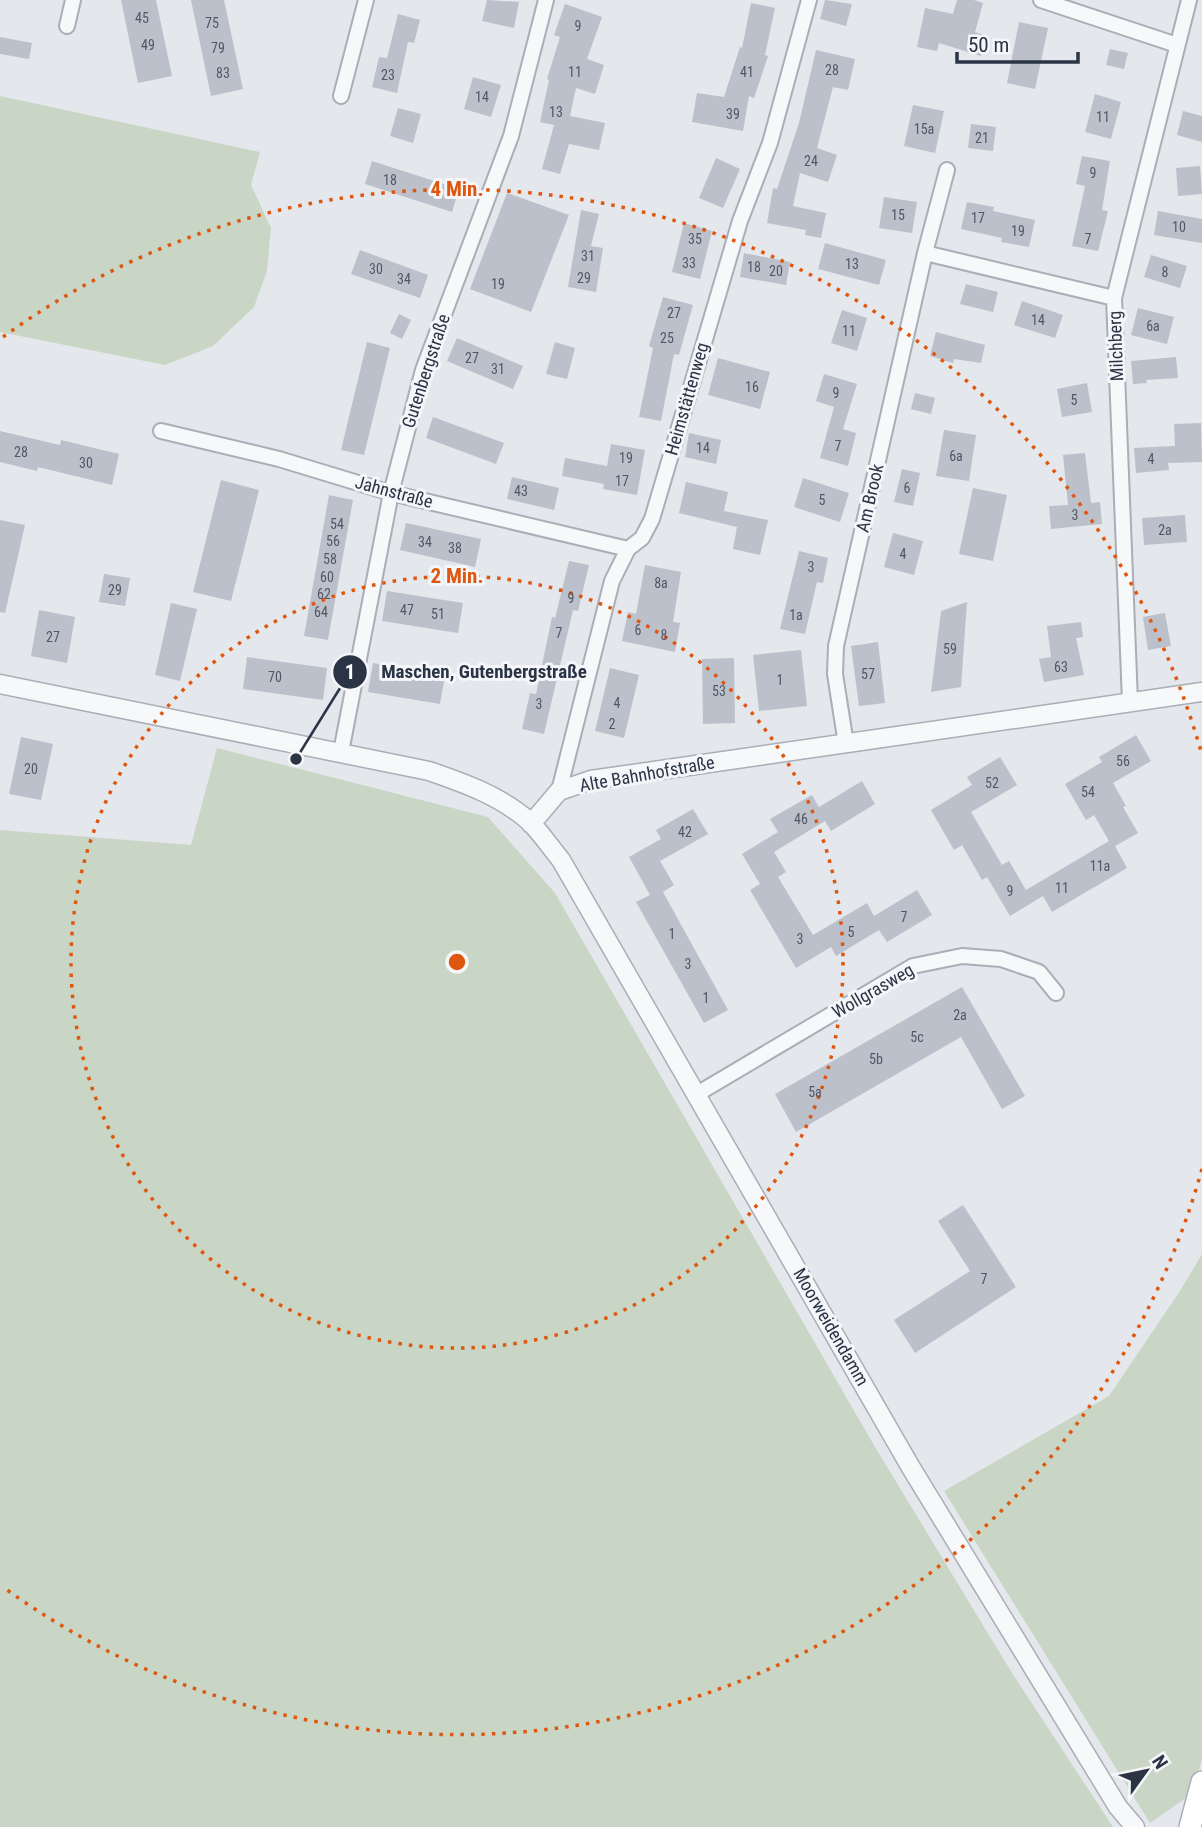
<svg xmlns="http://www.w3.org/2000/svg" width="1202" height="1827" font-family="'Roboto Condensed',sans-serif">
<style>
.green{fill:#c9d6c5}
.building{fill:#bbc0ca}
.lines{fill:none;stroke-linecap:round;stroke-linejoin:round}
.minor-casing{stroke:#a9aeb7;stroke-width:18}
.tertiary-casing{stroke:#a9aeb7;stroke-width:21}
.secondary-casing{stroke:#a9aeb7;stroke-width:24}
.minor{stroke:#f7f8fa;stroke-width:14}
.tertiary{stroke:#f7f8fa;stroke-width:18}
.secondary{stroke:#fff;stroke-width:21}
.ring{fill:none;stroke:#df570f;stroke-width:3.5;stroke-dasharray:3.5 7}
.labels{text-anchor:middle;stroke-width:6;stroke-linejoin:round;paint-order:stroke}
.number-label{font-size:14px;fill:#4f5766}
.street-label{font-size:18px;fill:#2b3445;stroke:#f4f6f9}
.centre{fill:#df570f;stroke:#f4f6f9;stroke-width:3.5}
.ring-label{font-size:21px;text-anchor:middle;font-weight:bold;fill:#df570f;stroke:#f4f6f9;stroke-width:6;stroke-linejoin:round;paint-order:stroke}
.leader{fill:none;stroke:#2b3445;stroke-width:2.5}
.callout-dot{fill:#2b3445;stroke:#f4f6f9;stroke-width:2.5}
.mark-label{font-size:21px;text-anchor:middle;font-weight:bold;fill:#fff}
.callout-label{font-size:19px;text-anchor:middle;font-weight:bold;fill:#2b3445;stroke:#f4f6f9;stroke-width:6;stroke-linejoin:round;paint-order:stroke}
</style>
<rect width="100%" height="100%" fill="#e4e7ec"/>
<path class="green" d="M0,96L260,152L251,185L271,228L267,271L254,307L213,346L165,365L0,332Z
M217,748L488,817L555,893L875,1447L1012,1673L1113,1827H0V830L191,845Z
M1202,1254V1758L1193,1793L1150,1823L944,1491L1109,1396L1180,1291Z"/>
<path class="building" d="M121,0H156L172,76L138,83Z
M191,0H224L243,89L211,96Z
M487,0L519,2L514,28L482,21Z
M825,0L852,4L846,26L820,19Z
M957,0H974L983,3L975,32L987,36L981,56L939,43L937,51L917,47L925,8L953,14Z
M751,3L775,8L765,55L768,56L754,98L749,96L743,131L692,122L697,93L724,97L740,47L742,48Z
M565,4L602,17L587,59L604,65L595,94L576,88L570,116L605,123L599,150L569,144L560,174L542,169L554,125L540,122L549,80L547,79L560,37L554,35Z
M398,14L420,20L414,43L408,42L397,93L372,87L379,57L387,58Z
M1019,22L1048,28L1035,89L1007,83Z
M0,37L32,43L29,59L0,54Z
M1110,49L1128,53L1124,69L1106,65Z
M816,50L855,59L848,90L833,87L817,148L837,155L828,182L800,173L793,206L826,213L821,238L805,235L806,230L767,223L773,188L777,189L799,123Z
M473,77L501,85L491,117L464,109Z
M1095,94L1121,102L1111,139L1085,132Z
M913,105L944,111L935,153L904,146Z
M398,108L421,114L413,143L390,136Z
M1183,111L1202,116V142L1177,135Z
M971,124L996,127L993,151L968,148Z
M1082,156L1110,161L1102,210L1108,211L1098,251L1072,246L1085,186L1076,184Z
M716,158L740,169L723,208L699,198Z
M372,161L459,189L452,212L365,184Z
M1200,166L1202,194L1178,196L1176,168Z
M507,193L569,215L531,312L470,289Z
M884,197L917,202L912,233L879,228Z
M967,202L994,207L993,211L1035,220L1029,247L1001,242L1002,238L961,229Z
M581,210L599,214L591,246L603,248L596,292L568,287Z
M1158,211L1202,219V243L1154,235Z
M684,223L712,231L700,279L672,272Z
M825,243L886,260L879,285L818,269Z
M360,250L428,275L420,298L351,274Z
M744,253L790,262L786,285L740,277Z
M1151,255L1187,266L1180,288L1144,277Z
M966,284L998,292L993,312L960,304Z
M663,297L693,305L679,355L674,354L661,421L639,417L653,348L649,346Z
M1022,301L1063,315L1055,338L1014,325Z
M1138,308L1174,317L1167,344L1131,335Z
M842,310L867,318L857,351L831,343Z
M399,314L411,320L402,339L390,333Z
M936,332L985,345L981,363L954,359L953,363L930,356Z
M457,338L523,366L513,389L447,361Z
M367,342L390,348L364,455L341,450Z
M555,342L575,348L567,379L546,374Z
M1176,357L1178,378L1146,380L1147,383L1133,384L1131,361Z
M718,358L770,372L760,409L708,395Z
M824,374L857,384L843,429L856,433L848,466L820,458L834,407L816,401Z
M1087,383L1092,412L1062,417L1057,389Z
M915,393L935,398L931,414L911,409Z
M433,417L504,443L496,464L426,438Z
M1201,423L1202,462L1168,463L1169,470L1136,473L1134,448L1175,446L1174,424Z
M944,430L976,435L969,481L936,476Z
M0,431L60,445L61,440L119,454L112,485L38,467L37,471L0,462Z
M689,433L721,440L716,464L685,457Z
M611,444L645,450L637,495L603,489L604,484L562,476L565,458L607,466Z
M1085,453L1091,503L1100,502L1102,524L1051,529L1049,506L1068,505L1063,455Z
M902,469L920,473L913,506L894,502Z
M512,477L559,488L554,510L507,499Z
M803,478L849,493L840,522L794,507Z
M221,480L259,490L231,601L193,592Z
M686,482L728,492L724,511L768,520L760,555L733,549L737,527L679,513Z
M973,488L1007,495L993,561L959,554Z
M329,495L353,500L328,640L304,636Z
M1185,515L1187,542L1144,545L1142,518Z
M0,520L25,525L5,613L0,612Z
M406,523L481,539L475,567L400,550Z
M893,533L923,541L914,575L884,567Z
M799,551L828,558L823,583L817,582L805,634L780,629Z
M569,561L589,565L578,611L573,610L544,734L522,729L530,693L536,694L552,617L555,618Z
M645,565L681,572L673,622L680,623L675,652L622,641L628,612L636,614Z
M104,574L130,578L125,606L99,602Z
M387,591L463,603L458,633L382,621Z
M967,602L961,687L931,692L941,611Z
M171,603L197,609L180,681L155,675Z
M39,610L75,617L67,663L31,656Z
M1165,613L1171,646L1148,650L1143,617Z
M1081,622L1083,637L1076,638L1084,675L1044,682L1039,659L1051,657L1047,626Z
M878,642L885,703L859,706L851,646Z
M801,650L807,706L759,711L753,655Z
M247,657L327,668L323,700L243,689Z
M734,658L735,723L703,724L702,659Z
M373,663L445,676L440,704L368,692Z
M610,668L639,675L624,738L595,731Z
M1136,735L1151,761L1113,783L1126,806L1123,807L1138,833L1115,846L1127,868L1052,912L1043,896L1010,916L987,877L982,880L962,845L954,850L931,810L972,785L967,777L1000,757L1017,785L971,812L1002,865L1009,861L1026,890L1109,841L1094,815L1086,820L1065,784L1102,762L1099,757Z
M21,737L53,744L41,800L9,794Z
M862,781L875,804L831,831L825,821L774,852L786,872L778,877L813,935L867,903L874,916L917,890L932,915L887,942L879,930L836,956L831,947L796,968L750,890L760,884L742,854L778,832L770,819L812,795L819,807Z
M693,809L708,834L660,861L674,885L663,892L728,1010L704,1023L636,902L650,895L629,857L661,839L656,830Z
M962,987L1025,1096L1002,1109L961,1037L796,1132L775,1094Z
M963,1205L1016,1287L915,1353L894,1320L970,1271L938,1221Z"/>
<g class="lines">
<g class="minor-casing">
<path id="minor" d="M1041,0L1177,45
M67,26L73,0
M341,96L366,0
M925,253L1114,298
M161,431L279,459L391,493L628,549
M1130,702L1114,298L1189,0
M846,744L835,674L836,646L925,253L947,170
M341,752L391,493L423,370L511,136L546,0
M559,791L612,581L628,549L642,538L652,519L740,221L770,143L809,0
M697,1094L913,966L962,956L1001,959L1039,972L1056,993"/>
</g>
<g class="tertiary-casing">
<path id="tertiary" d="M0,684L429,771C464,783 501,796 530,822C541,833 551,848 561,860L910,1466L1118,1807L1135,1827
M531,824L559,791L591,780L1202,692"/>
</g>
<g class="secondary-casing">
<path id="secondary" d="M1190,1827L1202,1782"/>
</g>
<use href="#minor" class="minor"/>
<use href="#tertiary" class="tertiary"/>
<use href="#secondary" class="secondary"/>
</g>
<g class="ring">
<circle cx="457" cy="962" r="386"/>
<path d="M1202 1169A773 773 0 0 1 3 1587M3 337A773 773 0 0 1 1202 755"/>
</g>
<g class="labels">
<g class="number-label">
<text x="142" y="23">45</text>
<text x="212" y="28">75</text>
<text x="578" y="31">9</text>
<text x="148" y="50">49</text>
<text x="218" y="53">79</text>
<text x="832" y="75">28</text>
<text x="575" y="77">11</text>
<text x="747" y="77">41</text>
<text x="223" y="78">83</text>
<text x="388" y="80">23</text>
<text x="482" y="102">14</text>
<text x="556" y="117">13</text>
<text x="733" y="119">39</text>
<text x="1103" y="122">11</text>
<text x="924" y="134">15a</text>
<text x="982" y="143">21</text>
<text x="811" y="166">24</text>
<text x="1093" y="178">9</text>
<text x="390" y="185">18</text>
<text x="898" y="220">15</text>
<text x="978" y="223">17</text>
<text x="1179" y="232">10</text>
<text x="1018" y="236">19</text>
<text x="695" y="244">35</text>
<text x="1088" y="244">7</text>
<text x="588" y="261">31</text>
<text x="689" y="268">33</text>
<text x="852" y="269">13</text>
<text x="754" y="272">18</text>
<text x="376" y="274">30</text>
<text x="776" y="276">20</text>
<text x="1165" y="277">8</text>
<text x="584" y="283">29</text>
<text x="404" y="284">34</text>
<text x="498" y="289">19</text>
<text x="674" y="318">27</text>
<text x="1038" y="325">14</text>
<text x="1153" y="331">6a</text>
<text x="849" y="336">11</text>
<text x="667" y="343">25</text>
<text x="472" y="363">27</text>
<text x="498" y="374">31</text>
<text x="752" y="392">16</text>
<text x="836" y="398">9</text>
<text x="1074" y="405">5</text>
<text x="838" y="451">7</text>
<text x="703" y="453">14</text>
<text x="21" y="457">28</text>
<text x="956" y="461">6a</text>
<text x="626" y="463">19</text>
<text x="1151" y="464">4</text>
<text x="86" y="468">30</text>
<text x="622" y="486">17</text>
<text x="907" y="493">6</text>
<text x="521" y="496">43</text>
<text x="822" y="505">5</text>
<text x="1075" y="520">3</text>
<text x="337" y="529">54</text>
<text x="1165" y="535">2a</text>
<text x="333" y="546">56</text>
<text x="425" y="547">34</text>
<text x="455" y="553">38</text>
<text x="903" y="559">4</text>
<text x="330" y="564">58</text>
<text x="811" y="572">3</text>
<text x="327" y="582">60</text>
<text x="661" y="588">8a</text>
<text x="115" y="595">29</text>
<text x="324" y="599">62</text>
<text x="571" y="603">9</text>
<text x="407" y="615">47</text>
<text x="321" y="617">64</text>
<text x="438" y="619">51</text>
<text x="796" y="620">1a</text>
<text x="638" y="635">6</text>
<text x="559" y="638">7</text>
<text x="664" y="640">8</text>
<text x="53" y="642">27</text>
<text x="950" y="654">59</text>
<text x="1061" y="672">63</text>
<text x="868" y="679">57</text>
<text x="275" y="682">70</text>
<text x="780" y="685">1</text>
<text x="719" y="696">53</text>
<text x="617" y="708">4</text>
<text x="539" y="709">3</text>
<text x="612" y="729">2</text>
<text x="1123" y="766">56</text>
<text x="31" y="774">20</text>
<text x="992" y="788">52</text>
<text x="1088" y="797">54</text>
<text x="801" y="824">46</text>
<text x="685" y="837">42</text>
<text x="1100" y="871">11a</text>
<text x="1062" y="893">11</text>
<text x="1010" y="896">9</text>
<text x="904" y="922">7</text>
<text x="851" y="937">5</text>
<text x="672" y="939">1</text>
<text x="800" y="944">3</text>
<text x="688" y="969">3</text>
<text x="706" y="1003">1</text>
<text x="960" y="1020">2a</text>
<text x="917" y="1042">5c</text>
<text x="876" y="1064">5b</text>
<text x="815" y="1097">5a</text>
<text x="984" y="1284">7</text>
</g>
<g class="street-label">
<text transform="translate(1116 346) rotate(-92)" y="6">Milchberg</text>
<text transform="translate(426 371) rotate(-72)" y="6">Gutenbergstraße</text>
<text transform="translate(687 399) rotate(-74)" y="6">Heimstättenweg</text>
<text transform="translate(394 492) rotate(15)" y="6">Jahnstraße</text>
<text transform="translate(870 498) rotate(-77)" y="6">Am Brook</text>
<text transform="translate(647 774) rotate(-10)" y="6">Alte Bahnhofstraße</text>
<text transform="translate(873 991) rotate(-30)" y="6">Wollgrasweg</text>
<text transform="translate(831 1327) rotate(60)" y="6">Moorweidendamm</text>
</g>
</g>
<circle cx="457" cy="962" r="10" class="centre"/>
<g class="ring-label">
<text x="457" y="196">4 Min.</text>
<text x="457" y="583">2 Min.</text>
</g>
<path class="leader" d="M296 759L350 672"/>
<g class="callout-dot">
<circle cx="296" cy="759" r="7"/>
<circle cx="350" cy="672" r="18"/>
</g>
<g class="mark-label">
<text x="350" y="679">1</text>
</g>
<g class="callout-label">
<text x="484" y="678">Maschen, Gutenbergstraße</text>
</g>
<g transform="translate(1146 1771) rotate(57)" stroke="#f4f6f9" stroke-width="5" paint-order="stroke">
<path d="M0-5L12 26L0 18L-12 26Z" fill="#2b3445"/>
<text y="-10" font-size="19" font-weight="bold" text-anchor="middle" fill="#2b3445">N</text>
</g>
<path d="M957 52v10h121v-10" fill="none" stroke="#2b3445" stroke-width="3.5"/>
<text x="968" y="52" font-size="21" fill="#2b3445" stroke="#f4f6f9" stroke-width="5" paint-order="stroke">50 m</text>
</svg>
